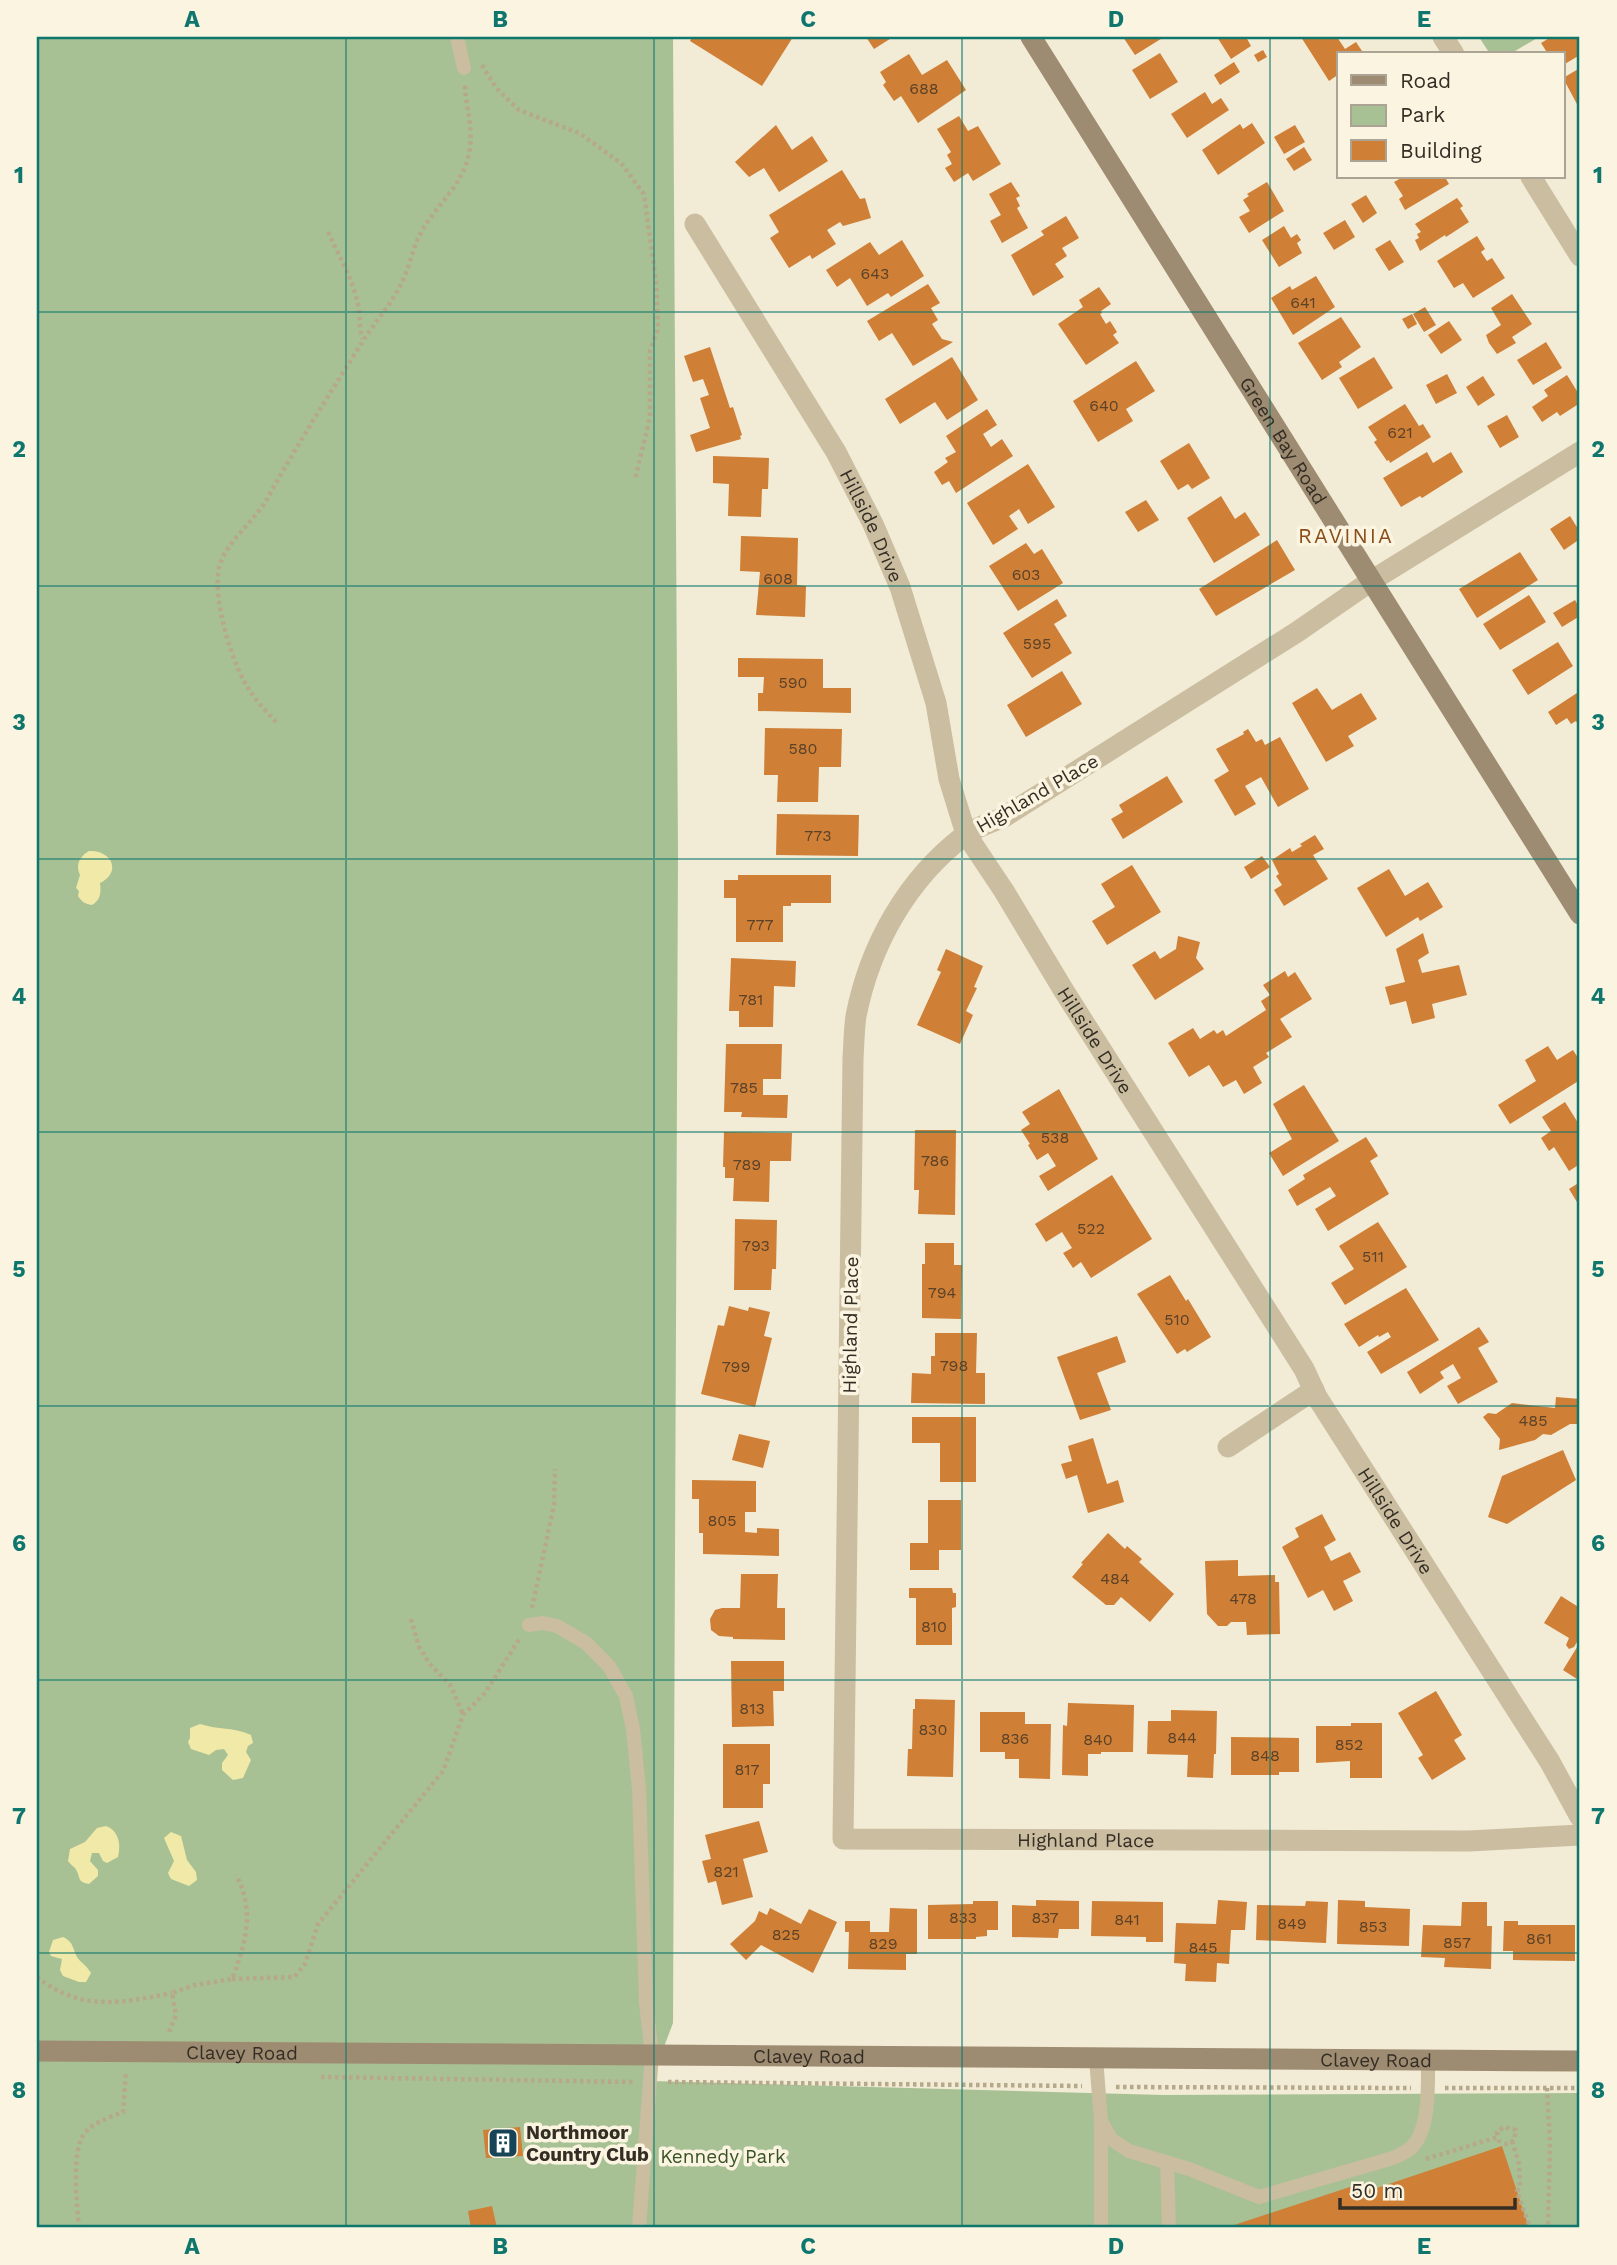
<svg xmlns="http://www.w3.org/2000/svg" width="1617" height="2265" font-family="'Work Sans',sans-serif">
<style>
.green{fill:#a8c194}
.sand{fill:#f1e9a7}
.building{fill:#cf7f36}
.lines{fill:none;stroke-linecap:round;stroke-linejoin:round}
.path{stroke:#b6a88b;stroke-width:4.5;stroke-dasharray:3.5 3.5;stroke-linecap:butt}
.lane{stroke:#cabda0;stroke-width:14}
.street{stroke:#cabda0;stroke-width:21}
.secondary{stroke:#9e8c72;stroke-width:21}
.grid{fill:none;stroke:#0f766e;stroke-width:2;stroke-opacity:0.55}
.labels{text-anchor:middle;stroke-width:7;stroke-linejoin:round;paint-order:stroke}
.number-label{font-size:16px;fill:#5b4228}
.street-label{font-size:19px;fill:#342d24;stroke:#faf4e1}
.poi-label{font-size:19px;font-weight:bold;fill:#342d24;stroke:#faf4e1;text-anchor:start}
.park-label{font-size:19px;fill:#385326;stroke:#faf4e1}
.neighbourhood-label{font-size:21px;letter-spacing:2px;fill:#884d18;stroke:#faf4e1}
.neatline{fill:none;stroke:#0f766e;stroke-width:2.5}
.grid-label{font-size:23px;text-anchor:middle;font-weight:bold;fill:#0f766e}
</style>
<rect width="100%" height="100%" fill="#f2ebd5"/>
<path class="green" d="M37,37H673L678,855L673,2023L651,2081L1163,2095L1580,2093V2228H37Z
M1479,37H1539L1510,54H1490Z"/>
<path class="sand" d="M89,851C112,850 122,872 100,883C101,892 101,900 92,905C85,904 82,902 78,896L79,891L76,888L80,875C75,865 80,856 89,851Z
M200,1724C218,1730 234,1727 251,1735L253,1743L248,1746L246,1752L251,1760L243,1778L233,1780L222,1770V1763L228,1755L224,1749L216,1750L209,1755L191,1749L188,1742L190,1738V1728Z
M106,1826C119,1831 121,1844 118,1857L107,1863L103,1861L99,1853H92L90,1861L98,1870V1876L89,1884C76,1882 81,1876 75,1868C73,1866 70,1864 68,1861L70,1849L85,1842L97,1828Z
M171,1832L181,1836L187,1860L196,1872L197,1880L189,1886L171,1879L168,1873L174,1861L164,1838Z
M63,1937C73,1942 72,1946 76,1955C79,1962 86,1964 91,1973L86,1982H79L63,1976L60,1970L62,1959L51,1956L49,1952L53,1940Z"/>
<path class="building" d="M692,37H793L762,86L690,41Z
M866,37H893L874,49Z
M1123,37H1164L1135,55Z
M1217,37H1246L1251,46L1231,59Z
M1301,37H1337L1345,49L1356,42L1364,54H1339V74L1329,81Z
M1551,37H1580V55L1563,65V54H1548L1541,43Z
M1263,50L1267,57L1258,62L1254,55Z
M1160,53L1178,82L1150,99L1132,70Z
M909,54L922,75L947,60L966,90L918,123L901,96L894,101L883,85L886,82L880,72Z
M1234,62L1240,72L1220,85L1214,75Z
M1580,68V105L1578,106L1563,78Z
M1205,92L1212,104L1221,98L1229,110L1187,138L1171,114Z
M959,116L968,131L978,126L1001,164L973,181L968,173L954,182L945,168L952,164L947,155L951,152L937,129Z
M1252,123L1265,143L1218,175L1202,150L1240,124L1243,129Z
M776,125L792,150L812,136L828,161L779,192L764,168L749,177L735,162Z
M1295,125L1305,142L1284,154L1274,137Z
M1304,147L1312,160L1294,171L1286,159Z
M842,170L860,199L865,198L871,218L843,226L840,222L827,230L836,244L812,259L810,255L789,268L770,238L779,232L769,215Z
M1403,177H1445L1449,184L1405,210L1399,199L1403,196L1394,182Z
M1011,182L1020,196L1016,198L1020,206L1017,208L1028,228L1002,243L990,221L1001,215L989,194Z
M1267,182L1284,211L1249,233L1239,217L1250,211L1243,200L1249,196L1247,194Z
M1366,195L1377,213L1363,223L1351,204Z
M1457,198L1463,206L1460,208L1469,222L1446,237L1445,235L1420,251L1415,240L1419,238L1417,234L1421,232L1415,224Z
M1066,216L1079,238L1062,248L1067,256L1055,264L1064,277L1033,296L1011,255L1044,235L1041,231Z
M1345,220L1355,237L1334,250L1323,233Z
M1284,226L1291,238L1297,234L1301,240L1297,243L1302,253L1279,267L1262,240Z
M1477,236L1485,249L1481,252L1487,261L1492,258L1505,278L1473,298L1463,283L1454,288L1437,261Z
M902,240L924,276L891,297L888,293L867,306L850,278L837,287L826,270L870,242L879,255Z
M1390,240L1404,262L1389,271L1375,249Z
M1316,276L1335,307L1293,335L1271,298L1290,286L1292,290Z
M928,284L940,303L931,308L938,320L932,324L942,339L953,342L913,366L892,333L879,341L867,321Z
M1099,287L1111,304L1101,311L1102,313L1100,314L1106,324L1110,321L1117,332L1113,335L1119,343L1086,365L1058,324L1083,307L1079,300Z
M1512,294L1532,324L1512,337L1516,343L1497,354L1489,343L1486,335L1501,325L1491,308Z
M1425,307L1436,325L1424,332L1413,314Z
M1412,314L1417,324L1408,329L1402,319Z
M1341,317L1361,347L1339,362L1342,367L1322,380L1298,343Z
M1449,321L1462,340L1441,354L1428,335Z
M1546,342L1562,368L1533,385L1517,360Z
M710,347L730,408L733,407L742,435L740,436L741,439L696,452L690,435L710,428L700,398L709,395L703,379L693,382L684,356Z
M952,357L978,400L947,420L935,402L900,424L885,399Z
M1374,357L1393,388L1358,409L1339,378Z
M1136,361L1155,391L1126,409L1133,421L1098,442L1073,401Z
M1447,374L1457,393L1436,404L1426,385Z
M1567,375L1580,396V403L1560,416L1557,412L1542,422L1532,407L1548,396L1544,390Z
M1483,376L1495,395L1478,406L1466,387Z
M1405,404L1419,426L1423,424L1431,437L1390,463L1389,460L1387,461L1374,442L1377,440L1368,427Z
M987,409L997,425L983,434L991,447L1002,439L1013,456L956,493L949,481L942,485L934,472L948,462L945,458L956,452L946,436Z
M1507,415L1519,437L1500,448L1487,426Z
M1189,443L1210,478L1192,489L1188,484L1178,490L1160,461Z
M1427,452L1433,463L1451,452L1463,472L1422,498L1420,496L1401,507L1383,478Z
M713,456L769,458L768,489H762L761,517L728,516L729,484L713,483Z
M1028,464L1055,507L1028,524L1019,509L1009,516L1018,529L993,545L967,503Z
M1221,496L1235,519L1245,512L1260,535L1214,563L1187,518Z
M1146,500L1159,520L1138,532L1125,512Z
M1570,516L1580,532V539L1564,550L1550,529Z
M741,536L798,538L797,585L806,586L805,617L756,615L760,572L740,571Z
M1277,540L1295,570L1216,616L1199,589Z
M1026,543L1034,554L1042,549L1063,583L1018,611L989,566Z
M1520,552L1538,580L1477,618L1459,589Z
M1529,595L1546,622L1500,650L1483,624Z
M1057,599L1067,616L1054,624L1072,653L1032,678L1003,633Z
M1575,600L1580,609V616L1562,627L1553,613Z
M1558,642L1573,666L1528,695L1512,670Z
M738,658L823,659V688H851V713L758,711V693H763L764,677H738Z
M1062,671L1082,704L1026,737L1007,705Z
M1317,688L1332,710L1361,693L1377,719L1348,736L1354,746L1326,762L1292,703Z
M1580,691V728L1576,721L1571,724L1567,718L1556,725L1548,712Z
M765,728L842,729L841,767H819L818,802H777L778,775H764Z
M1248,729L1256,742L1262,739L1265,745L1280,737L1309,789L1278,807L1261,777L1245,786L1256,804L1235,816L1214,780L1229,771L1216,749L1244,734L1243,732Z
M1167,776L1183,802L1123,839L1111,819L1123,812L1119,805Z
M777,814L859,815L858,856L776,855Z
M1315,835L1324,849L1313,855L1328,879L1284,906L1274,890L1282,885L1276,876L1279,874L1272,860L1290,848L1292,852L1302,846L1300,844Z
M1262,856L1270,867L1251,879L1244,867Z
M1132,865L1161,912L1107,945L1092,921L1115,907L1101,884Z
M1389,869L1405,896L1428,882L1443,907L1420,921L1418,917L1386,937L1357,888Z
M738,875H831V903H791V906H783V942H736V898H724V880H738Z
M1423,933L1429,953L1418,960L1422,973L1459,965L1467,995L1432,1004L1435,1018L1412,1024L1406,1001L1390,1005L1385,987L1405,982L1396,949Z
M1178,936L1200,942L1196,958L1204,969L1155,1000L1132,965L1155,951L1160,959L1176,949Z
M946,949L983,966L974,987L977,988L966,1011L973,1015L960,1044L917,1025L941,972L937,970Z
M731,958L796,961L795,987L774,986L773,1027H739V1011H729Z
M1285,971L1288,977L1295,972L1312,999L1280,1019L1292,1037L1266,1053L1269,1057L1253,1067L1262,1083L1244,1094L1236,1080L1223,1087L1209,1065L1189,1077L1168,1043L1193,1028L1200,1039L1214,1030L1217,1034L1223,1030L1226,1036L1266,1010L1261,1001L1270,995L1263,985Z
M726,1044H782L781,1079H763V1095H788L787,1118L741,1117L742,1112H724Z
M1548,1046L1557,1060L1573,1050L1580,1061V1080L1510,1124L1498,1105L1536,1081L1525,1060Z
M1304,1085L1339,1141L1283,1176L1269,1153L1292,1139L1273,1104Z
M1059,1089L1098,1159L1048,1191L1039,1176L1056,1166L1048,1153L1037,1160L1028,1145L1030,1144L1021,1130L1030,1124L1022,1112Z
M1565,1102L1580,1126V1164L1569,1171L1554,1147L1549,1151L1541,1138L1551,1131L1542,1117Z
M915,1130H956L955,1215L918,1214L919,1190H914Z
M724,1132L792,1133L791,1161H770L769,1202L733,1201L734,1178H725V1167H723Z
M1366,1137L1378,1156L1370,1161L1389,1194L1328,1231L1315,1209L1336,1196L1330,1187L1297,1206L1288,1190L1305,1179L1303,1175Z
M1112,1175L1152,1239L1091,1278L1081,1262L1073,1268L1063,1253L1072,1248L1062,1232L1046,1242L1035,1224Z
M1580,1182V1207L1569,1189Z
M735,1219L777,1220L776,1269H772L771,1290H734Z
M1378,1222L1407,1267L1345,1305L1331,1283L1354,1269L1339,1246Z
M925,1243H954V1265H962L961,1319L922,1318V1264H925Z
M1170,1275L1186,1301L1188,1299L1211,1337L1187,1352L1185,1349L1177,1354L1137,1294Z
M1406,1288L1439,1340L1381,1374L1367,1352L1391,1337L1388,1332L1379,1337L1378,1335L1359,1347L1344,1324Z
M729,1306L748,1311L749,1307L770,1312L764,1336L772,1338L755,1407L701,1394L718,1325L724,1326Z
M1479,1327L1489,1342L1478,1348L1498,1382L1458,1404L1447,1386L1461,1378L1453,1364L1440,1372L1444,1378L1420,1394L1407,1372Z
M935,1333H977L976,1373H985V1404L911,1403L912,1373L931,1374V1356H935Z
M1117,1336L1126,1362L1097,1373L1111,1410L1080,1420L1057,1357Z
M1556,1397L1580,1399V1424H1570L1551,1435L1543,1434L1535,1440L1499,1450L1500,1439L1483,1417L1488,1413L1496,1414L1512,1403L1555,1408Z
M912,1417H976V1482H940V1443H912Z
M739,1434L770,1441L763,1468L732,1460Z
M1093,1438L1107,1484L1118,1480L1124,1502L1088,1513L1077,1475L1066,1479L1061,1464L1072,1461L1068,1446Z
M1563,1450L1576,1480L1507,1524L1488,1517L1502,1476Z
M692,1480L756,1481V1512H745V1532L757,1533V1528L779,1529V1556L703,1554V1533H699V1499H692Z
M928,1500H961V1550H939V1570H910V1543H928Z
M1322,1514L1336,1540L1324,1547L1331,1561L1350,1552L1361,1572L1343,1581L1353,1601L1334,1611L1323,1590L1308,1598L1282,1547L1299,1537L1295,1528Z
M1108,1533L1125,1549L1127,1546L1142,1559L1139,1562L1174,1594L1150,1622L1121,1597L1114,1605H1106L1072,1577L1083,1564L1081,1563Z
M1238,1560V1576L1275,1575V1582H1279L1280,1634L1247,1635L1246,1622H1231L1227,1626H1218L1207,1614L1205,1561Z
M741,1574H778L777,1608H785V1640L733,1639V1637L719,1636L711,1630L710,1619L715,1610L722,1608H740Z
M909,1588H952L953,1593H956V1607L952,1608V1645H916V1598H909Z
M1561,1596L1580,1608V1681L1563,1670L1579,1644L1577,1642L1574,1647L1569,1649L1566,1645L1569,1638L1544,1623Z
M731,1661H784V1691H773L774,1726L732,1727Z
M1436,1691L1462,1735L1454,1740L1466,1759L1432,1780L1418,1758L1423,1755L1398,1713Z
M915,1699L955,1700L953,1777L907,1776L908,1749H912L913,1709H915Z
M1068,1703L1134,1705L1133,1752H1101V1754H1088V1776L1062,1775L1063,1725L1067,1726Z
M1171,1710L1217,1711L1216,1754H1214L1213,1778L1187,1777L1188,1755L1147,1754L1148,1721H1171Z
M980,1712H1025V1724H1051L1050,1779L1019,1778V1759H1005V1752H980Z
M1351,1723H1382V1778H1350V1761L1316,1763V1726H1351Z
M1231,1737L1299,1738V1772H1279V1775H1231Z
M723,1744H770V1784H763V1808H723Z
M759,1821L768,1852L743,1859L753,1897L722,1905L716,1881L708,1883L702,1861L711,1859L705,1835Z
M1036,1900L1079,1901V1929H1059L1058,1938L1012,1937V1905L1036,1906Z
M1218,1900L1247,1902L1245,1930H1231L1229,1964L1217,1963L1216,1982L1185,1981L1186,1964L1174,1963L1176,1923L1216,1924Z
M1338,1900L1365,1901V1907L1410,1909L1409,1946L1337,1944Z
M973,1901H998V1930H987V1936L976,1937V1939H928V1905L973,1904Z
M1092,1901L1163,1902V1942H1146V1937L1091,1936Z
M1306,1901L1328,1902L1326,1943L1256,1940L1257,1905L1305,1906Z
M1462,1902H1487V1926H1492L1491,1969L1444,1967L1445,1958L1421,1957L1423,1925L1461,1926Z
M770,1908L801,1924L809,1909L837,1922L813,1973L761,1945L746,1960L730,1944L755,1921L759,1911L767,1915Z
M890,1908L917,1909V1954H906V1970L848,1969L849,1932H845V1921H870V1932H889Z
M1504,1921H1518V1925H1575V1961L1513,1960V1951H1503Z
M520,2127L523,2156L486,2158L483,2130Z
M1502,2146L1529,2228H1232L1231,2226L1359,2184L1362,2193Z
M492,2206L497,2228H471L468,2211Z"/>
<g class="lines">
<path class="path" d="M482,65L496,88L519,110L579,133L621,163L644,194L656,281L658,329L650,350V418L635,479
M328,232C338,254 351,276 357,300C361,313 358,327 363,339
M276,722C268,713 259,704 252,694C233,669 212,599 219,568C226,540 253,524 267,499C297,445 330,393 363,341C374,323 389,307 399,288C410,269 412,247 423,229C437,205 461,186 468,158C475,130 466,112 465,85
M532,1608L554,1505L555,1469
M411,1619L419,1647L430,1664L451,1686L463,1715
M37,1977C81,2012 121,2003 172,1993
M232,1979L294,1977L305,1964L318,1924L443,1771L463,1715L485,1693L520,1638
M169,2032L176,2015L172,1993L195,1985L232,1979C246,1944 255,1909 236,1875
M321,2077L634,2082
M668,2082L1082,2086
M1116,2087L1411,2088
M1445,2088H1580
M1547,2088L1550,2144L1548,2228
M1512,2141L1519,2164L1520,2188L1517,2191L1530,2228
M1426,2159L1498,2137L1497,2132L1504,2127L1516,2130L1514,2140L1507,2144L1499,2141L1498,2137
M79,2228C77,2206 71,2152 84,2134C93,2122 109,2118 123,2112L126,2071"/>
<path class="lane" d="M457,37L464,68
M529,1625L543,1623L557,1626L586,1643L609,1666L626,1696L633,1729L639,1789L646,2003L652,2054L639,2228
M1096,2058L1101,2121V2228
M1101,2121L1111,2139L1129,2151L1189,2169L1259,2197L1393,2158C1400,2155 1407,2152 1412,2147C1430,2129 1428,2084 1428,2060
M1167,2163L1169,2228"/>
<g class="street">
<path d="M1443,37L1454,54"/>
<path d="M1531,177L1580,256"/>
<path id="s1" d="M695,224L836,452L873,524L900,587L936,703L949,779L966,834L1004,891L1064,991L1304,1369L1317,1397L1550,1762L1580,1817"/>
<path id="s2" d="M1580,452L1371,581L1297,632L1004,817C991,823 976,827 965,835C907,879 870,945 856,1016C854,1029 854,1044 853,1058L843,1839L1469,1841L1580,1835"/>
<path d="M1228,1447L1314,1390"/>
</g>
<g class="secondary">
<path id="s3" d="M1031,37L1580,914"/>
<path id="s4" d="M37,2051L1580,2061"/>
</g>
</g>
<path class="grid" d="M346,37V2228M654,37V2228M962,37V2228M1270,37V2228M37,312H1580M37,586H1580M37,859H1580M37,1132H1580M37,1406H1580M37,1680H1580M37,1953H1580"/>
<defs>
<g id="building-square" transform="scale(1.575)"><rect x="-9" y="-9" width="18" height="18" rx="4" fill="#174457" stroke="#faf4e1"/><path d="M-4-6H4V6H1V3H-1V6H-4ZM-2.5-4.3h1.7v1.8h-1.7ZM.8-4.3h1.7v1.8H.8ZM-2.5-1h1.7V.8h-1.7ZM.8-1h1.7V.8H.8Z" fill="#fff"/></g>
</defs>
<g fill-rule="evenodd">
<use href="#building-square" x="503" y="2143"/>
</g>
<g class="labels">
<g class="number-label">
<text x="924" y="94">688</text>
<text x="875" y="279">643</text>
<text x="1303" y="308">641</text>
<text x="1104" y="411">640</text>
<text x="1400" y="438">621</text>
<text x="1026" y="580">603</text>
<text x="778" y="584">608</text>
<text x="1037" y="649">595</text>
<text x="793" y="688">590</text>
<text x="803" y="754">580</text>
<text x="818" y="841">773</text>
<text x="760" y="930">777</text>
<text x="751" y="1005">781</text>
<text x="744" y="1093">785</text>
<text x="1055" y="1143">538</text>
<text x="935" y="1166">786</text>
<text x="747" y="1170">789</text>
<text x="1091" y="1234">522</text>
<text x="756" y="1251">793</text>
<text x="1373" y="1262">511</text>
<text x="942" y="1298">794</text>
<text x="1177" y="1325">510</text>
<text x="954" y="1371">798</text>
<text x="736" y="1372">799</text>
<text x="1533" y="1426">485</text>
<text x="722" y="1526">805</text>
<text x="1115" y="1584">484</text>
<text x="1243" y="1604">478</text>
<text x="934" y="1632">810</text>
<text x="752" y="1714">813</text>
<text x="933" y="1735">830</text>
<text x="1182" y="1743">844</text>
<text x="1015" y="1744">836</text>
<text x="1098" y="1745">840</text>
<text x="1349" y="1750">852</text>
<text x="1265" y="1761">848</text>
<text x="747" y="1775">817</text>
<text x="726" y="1877">821</text>
<text x="963" y="1923">833</text>
<text x="1045" y="1923">837</text>
<text x="1127" y="1925">841</text>
<text x="1292" y="1929">849</text>
<text x="1373" y="1932">853</text>
<text x="786" y="1940">825</text>
<text x="1539" y="1944">861</text>
<text x="1457" y="1948">857</text>
<text x="883" y="1949">829</text>
<text x="1203" y="1953">845</text>
</g>
<g class="street-label">
<text dy="7" stroke="none"><textPath href="#s3" startOffset="476">Green Bay Road</textPath></text>
<text dy="7" stroke="none"><textPath href="#s1" startOffset="350">Hillside Drive</textPath></text>
<text transform="translate(1037 793) rotate(-30)" y="7">Highland Place</text>
<text dy="7" stroke="none"><textPath href="#s1" startOffset="917">Hillside Drive</textPath></text>
<text transform="translate(850 1325) rotate(-89)" y="7">Highland Place</text>
<text dy="7" stroke="none"><textPath href="#s1" startOffset="1484">Hillside Drive</textPath></text>
<text dy="7" stroke="none"><textPath href="#s2" startOffset="2007">Highland Place</textPath></text>
<text dy="7" stroke="none"><textPath href="#s4" startOffset="205">Clavey Road</textPath></text>
<text dy="7" stroke="none"><textPath href="#s4" startOffset="772">Clavey Road</textPath></text>
<text dy="7" stroke="none"><textPath href="#s4" startOffset="1339">Clavey Road</textPath></text>
</g>
<g class="poi-label">
<text x="526" y="2139">Northmoor<tspan x="526" dy="22">Country Club</tspan></text>
</g>
<g class="park-label">
<text x="723" y="2163">Kennedy Park</text>
</g>
<g class="neighbourhood-label">
<text x="1346" y="543">RAVINIA</text>
</g>
</g>
<rect width="1617" height="2265" fill="none" stroke="#faf4e1" stroke-width="77"/>
<rect x="1337" y="52" width="228" height="126" fill="#faf4e1" stroke="#aba495" stroke-width="2"/>
<rect x="1351" y="75" width="35" height="10" fill="#9e8c72" stroke="#aba495" stroke-width="2"/>
<text x="1400" y="88" font-size="21" fill="#342d24">Road</text>
<rect x="1351" y="105" width="35" height="21" fill="#a8c194" stroke="#aba495" stroke-width="2"/>
<text x="1400" y="122" font-size="21" fill="#342d24">Park</text>
<rect x="1351" y="140" width="35" height="21" fill="#cf7f36" stroke="#aba495" stroke-width="2"/>
<text x="1400" y="158" font-size="21" fill="#342d24">Building</text>
<path d="M1340 2198v10h175v-10" fill="none" stroke="#342d24" stroke-width="3.5"/>
<text x="1351" y="2198" font-size="21" fill="#342d24" stroke="#faf4e1" stroke-width="5" paint-order="stroke">50 m</text>
<rect x="38" y="38" width="1540" height="2188" class="neatline"/>
<g class="grid-label">
<text x="192" y="27">A</text>
<text x="500" y="27">B</text>
<text x="808" y="27">C</text>
<text x="1116" y="27">D</text>
<text x="1424" y="27">E</text>
<text x="19" y="183">1</text>
<text x="1598" y="183">1</text>
<text x="19" y="457">2</text>
<text x="1598" y="457">2</text>
<text x="19" y="730">3</text>
<text x="1598" y="730">3</text>
<text x="19" y="1004">4</text>
<text x="1598" y="1004">4</text>
<text x="19" y="1277">5</text>
<text x="1598" y="1277">5</text>
<text x="19" y="1551">6</text>
<text x="1598" y="1551">6</text>
<text x="19" y="1824">7</text>
<text x="1598" y="1824">7</text>
<text x="19" y="2098">8</text>
<text x="1598" y="2098">8</text>
<text x="192" y="2254">A</text>
<text x="500" y="2254">B</text>
<text x="808" y="2254">C</text>
<text x="1116" y="2254">D</text>
<text x="1424" y="2254">E</text>
</g>
</svg>
